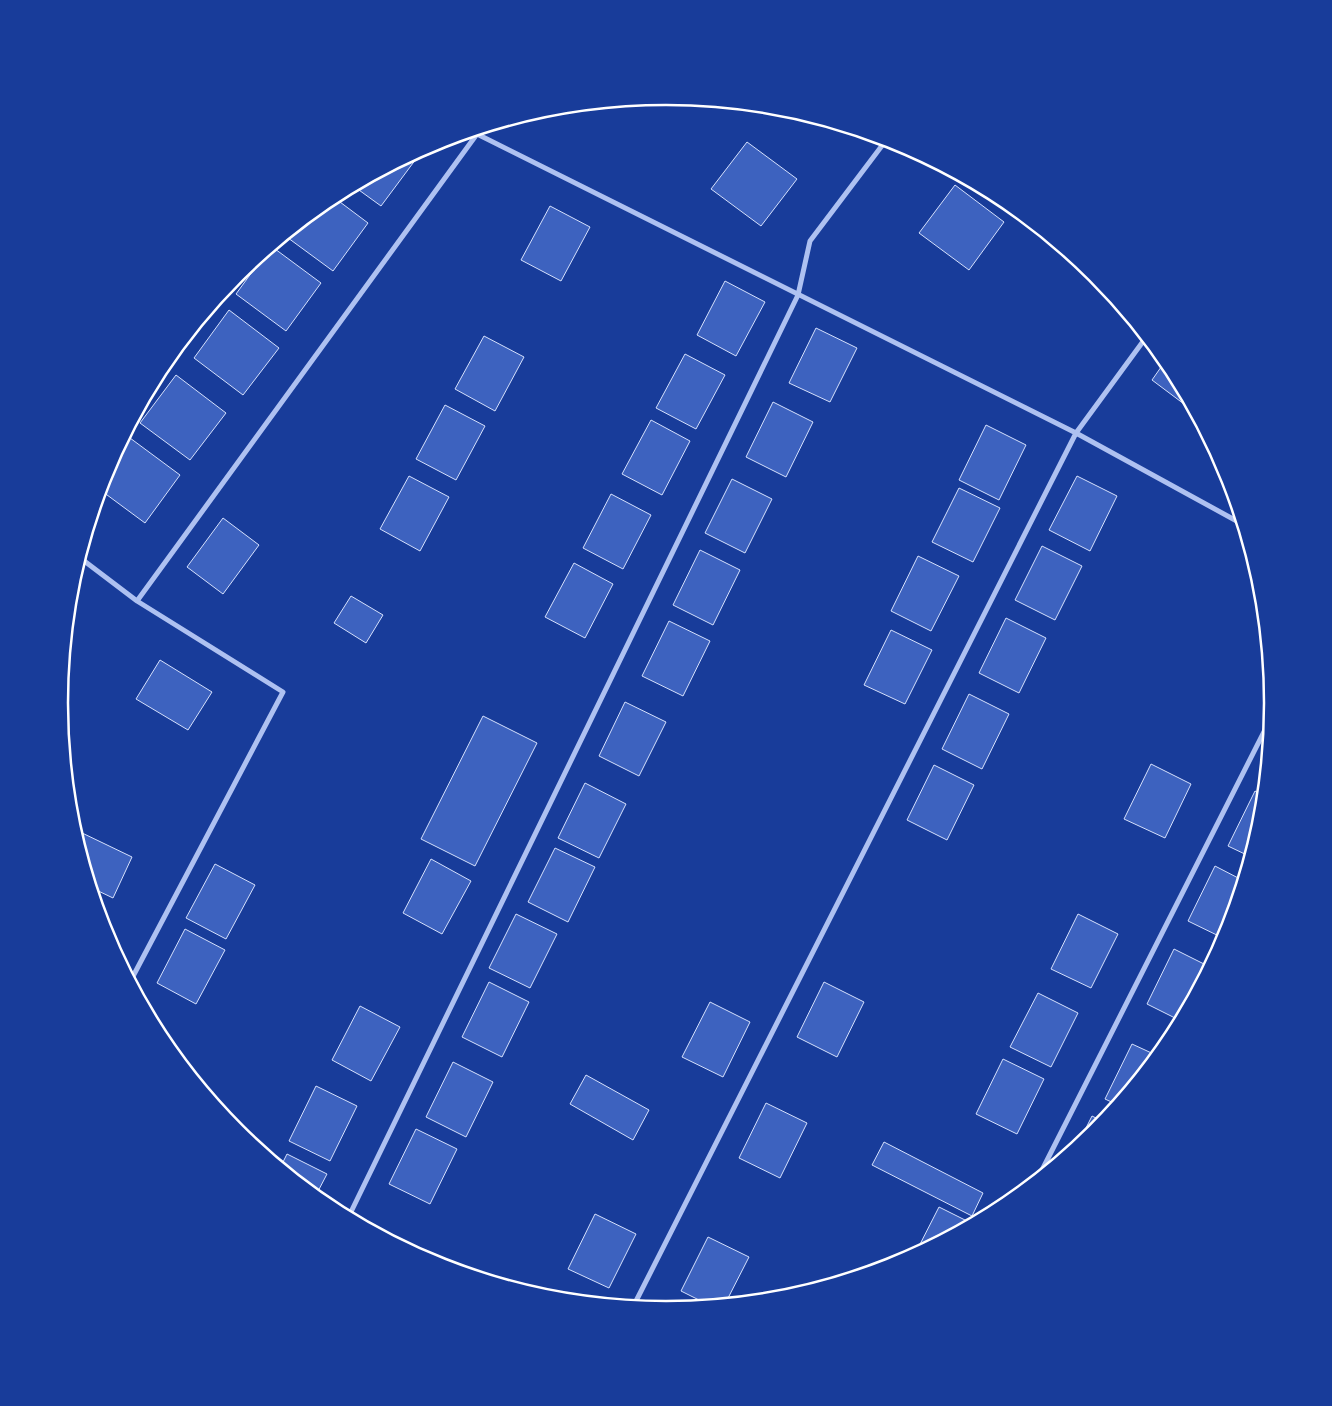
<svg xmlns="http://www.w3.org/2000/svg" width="1332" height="1406" font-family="'Asap Condensed',sans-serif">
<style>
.building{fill:#3d62bf;stroke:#d5e0fc}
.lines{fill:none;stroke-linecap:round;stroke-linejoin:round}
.minor{stroke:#aec1f1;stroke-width:5}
.rim{fill:none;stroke:#fff;stroke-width:2.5}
</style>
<rect width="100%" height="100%" fill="#183c9a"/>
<path class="building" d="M747,142L797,179L761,226L711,189Z
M410,154L416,159L381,206L352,185Z
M955,185L1004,222L969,270L919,233Z
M332,196L368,223L333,271L284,235Z
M550,206L590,227L561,281L521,260Z
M271,246L321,283L286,331L236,294Z
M725,281L765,302L736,356L697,335Z
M229,310L279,348L243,395L194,358Z
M816,328L857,348L830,402L789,383Z
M484,336L524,357L495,411L455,389Z
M685,354L725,375L696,429L656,408Z
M1166,360L1171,366L1196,413L1152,380Z
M176,375L226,413L190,460L140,423Z
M773,402L813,422L786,477L746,457Z
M445,405L485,426L456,480L416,459Z
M651,420L690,441L662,495L622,474Z
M986,425L1026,445L999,500L959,480Z
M130,438L180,475L145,523L99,489L104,474Z
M409,476L449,497L420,551L380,529Z
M1077,476L1117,496L1090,551L1049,530Z
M732,479L772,499L745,553L705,533Z
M959,488L1000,508L973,562L932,542Z
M611,494L651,515L623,569L583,548Z
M223,518L259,545L223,594L187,567Z
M1042,546L1082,566L1055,620L1015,600Z
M700,550L740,570L713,625L673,605Z
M918,556L959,576L931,631L891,611Z
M574,563L613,584L585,638L545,617Z
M351,596L383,615L366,643L334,623Z
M1006,618L1046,638L1019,693L979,673Z
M669,621L710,641L683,696L642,676Z
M891,630L932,650L905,704L864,685Z
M160,660L212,692L188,730L136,699Z
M969,694L1009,714L982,769L942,749Z
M625,702L666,722L639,776L599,756Z
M483,716L537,743L475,866L421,839Z
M1151,764L1191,784L1165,838L1124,819Z
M934,765L974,785L947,840L907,820Z
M585,783L626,804L599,858L558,838Z
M1255,791L1264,796L1262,822L1251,857L1228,846Z
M78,831L132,857L113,898L90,887L75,837Z
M555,848L595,867L568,922L528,902Z
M431,859L471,881L442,934L403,913Z
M215,864L255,885L226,939L186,918Z
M1215,866L1244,881L1225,939L1188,921Z
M516,914L557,934L530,988L489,968Z
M1078,914L1118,934L1091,988L1051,969Z
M185,929L225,950L196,1004L157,983Z
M1174,949L1210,967L1181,1021L1147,1004Z
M489,982L529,1002L502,1057L462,1037Z
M824,982L864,1002L837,1057L797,1037Z
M1038,993L1078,1013L1051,1067L1010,1047Z
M710,1002L750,1022L723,1077L682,1057Z
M360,1006L400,1027L371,1081L332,1060Z
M1132,1044L1158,1056L1118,1105L1105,1099Z
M1003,1059L1044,1079L1017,1134L976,1114Z
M453,1062L493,1082L466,1137L426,1117Z
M586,1075L649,1110L633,1140L570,1104Z
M316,1086L357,1106L330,1161L289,1141Z
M766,1103L807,1123L780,1178L739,1158Z
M1092,1116L1104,1122L1095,1133L1076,1148Z
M416,1129L457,1149L430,1204L389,1184Z
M884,1142L983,1193L972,1216L872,1165Z
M287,1154L327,1174L315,1197L280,1168Z
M939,1207L973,1224L914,1256Z
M595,1214L636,1234L609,1288L568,1269Z
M708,1237L749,1257L725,1304L711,1306L681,1291Z"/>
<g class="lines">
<path class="minor" d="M472,130L477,134L1076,433L1244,525
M79,557L137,601L283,692L130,982
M137,601L477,134
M1037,1180L1272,716
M348,1218L798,295L810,241L887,139
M633,1307L1076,433L1147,336"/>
</g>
<path d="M0 0H1332V1406H0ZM68 703a598 598 0 1 1 1196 0a598 598 0 1 1-1196 0Z" fill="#183c9a" fill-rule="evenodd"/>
<path class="rim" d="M68 703a598 598 0 1 1 1196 0a598 598 0 1 1-1196 0Z"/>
</svg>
